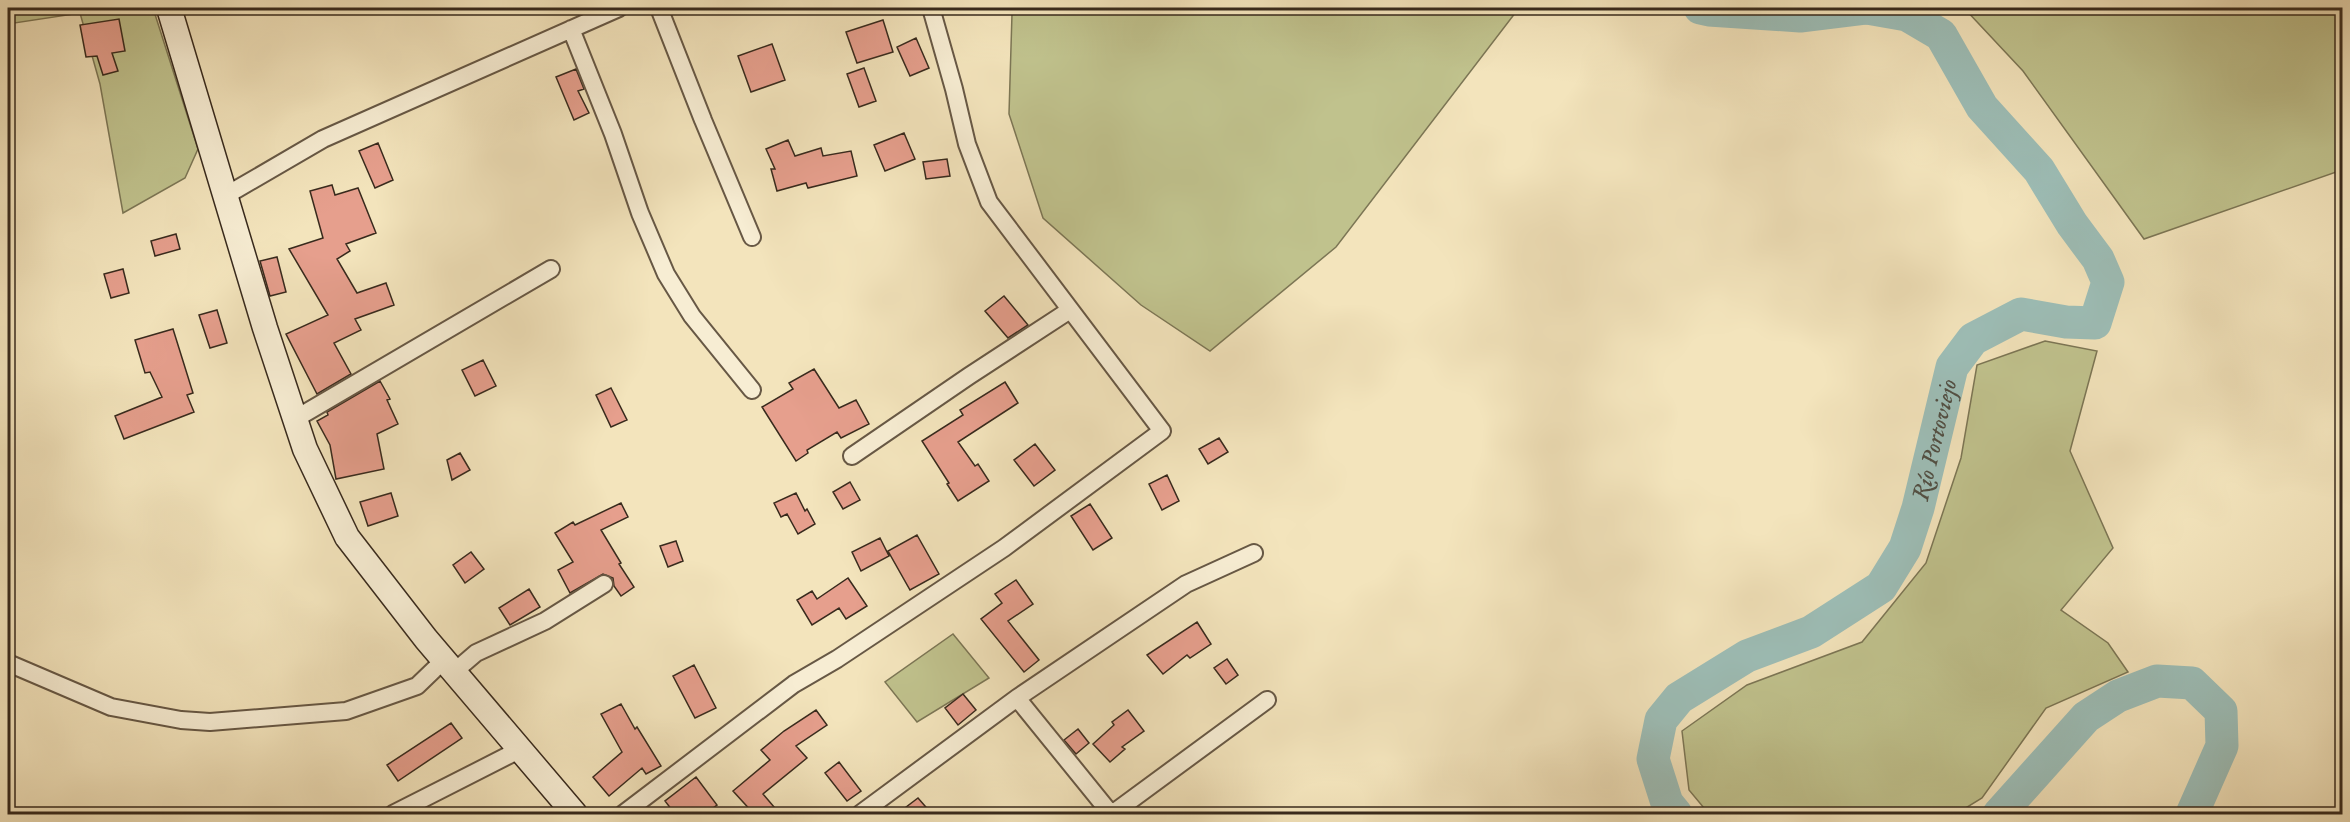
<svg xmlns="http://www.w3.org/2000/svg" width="2350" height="822" font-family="'IM FELL English',serif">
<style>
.green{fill:#c0c28d;stroke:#7c7655;stroke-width:1.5}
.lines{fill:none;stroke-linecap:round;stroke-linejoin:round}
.river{stroke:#9dbeb7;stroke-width:33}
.building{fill:#e69f8d;stroke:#382a1d;stroke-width:1.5}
.street-casing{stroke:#675845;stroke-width:20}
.secondary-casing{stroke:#382a1d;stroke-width:27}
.street{stroke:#f7edd3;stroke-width:16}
.secondary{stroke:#f7edd3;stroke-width:24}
.labels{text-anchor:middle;stroke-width:4.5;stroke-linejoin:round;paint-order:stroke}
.water-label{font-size:24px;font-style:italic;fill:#514f44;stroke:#f7edd3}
</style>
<rect width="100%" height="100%" fill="#f3e4bc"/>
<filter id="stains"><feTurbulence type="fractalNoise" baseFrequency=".00333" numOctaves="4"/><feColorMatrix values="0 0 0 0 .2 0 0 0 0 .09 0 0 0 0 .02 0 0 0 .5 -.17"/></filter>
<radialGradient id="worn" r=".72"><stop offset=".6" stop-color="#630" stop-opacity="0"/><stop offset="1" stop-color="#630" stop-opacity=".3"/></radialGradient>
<path class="green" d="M8,8H153L198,149L185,178L123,213L100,84L80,13L8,24Z
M1045,8H1519L1336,247L1210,351L1141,305L1043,218L1009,114L1012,14Z
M1964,8H2342V170L2144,239L2023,71Z
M2045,341L2097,351L2070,451L2113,548L2061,610L2108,643L2128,672L2046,708L1982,798L1956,814H1709L1689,790L1682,731L1747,685L1862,642L1926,563L1961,458L1977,365Z
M953,634L989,678L917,722L885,682Z"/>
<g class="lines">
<g class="river">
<path d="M1700,8L1709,10L1800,16L1865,8"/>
<path id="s1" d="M1676,814L1667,803L1653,759L1661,720L1679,698L1747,656L1811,632L1881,587L1905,548L1918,508L1952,367L1973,339L2021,314L2066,322L2095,323L2108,282L2098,259L2072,224L2039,170L1982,107L1941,35L1907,15L1867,8"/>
<path d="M1999,814L2086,717L2118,696L2157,681L2192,683L2221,711L2222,746L2192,814"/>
</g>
</g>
<path class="building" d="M119,19L125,51L112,53L118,71L103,75L97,56L86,57L80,25Z
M883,20L893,52L857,63L846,32Z
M916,38L929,68L910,76L897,47Z
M772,44L785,80L751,92L738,56Z
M864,68L876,101L859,107L847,74Z
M576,69L584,89L578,91L589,113L574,120L556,77Z
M904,133L915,159L885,171L874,145Z
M788,140L795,156L821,148L823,156L851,151L857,176L808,188L806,183L777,191L771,169H775L766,149Z
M378,143L393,180L375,188L359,151Z
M947,159L950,176L926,179L923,162Z
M332,185L335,195L358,188L376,233L346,244L350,251L337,259L357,293L386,283L394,305L355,319L361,330L334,343L351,374L317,394L286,334L328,315L289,249L323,238L310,191Z
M176,234L180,249L155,256L151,241Z
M277,257L286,292L270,296L260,261Z
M123,269L129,293L111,298L104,274Z
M1004,296L1028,325L1008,338L985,311Z
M217,310L227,343L210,348L199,315Z
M173,329L193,393L187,395L194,412L124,439L115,416L162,397L150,372L145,373L135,340Z
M483,360L496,386L475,396L462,370Z
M814,369L839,408L856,400L869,424L841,438L837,432L807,450L808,453L796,461L762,407L793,389L789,383Z
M380,381L390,399L387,400L398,424L377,434L384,469L336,479L330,445L317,421L328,415L327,412Z
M1005,382L1018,403L958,442L975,466L978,464L989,481L958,501L947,484L949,483L922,441L963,415L960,410Z
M611,388L627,420L611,427L596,395Z
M1219,438L1228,452L1208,464L1199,449Z
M1035,444L1055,470L1034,486L1014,460Z
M460,453L470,470L452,480L447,460Z
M1167,475L1179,501L1162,510L1149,484Z
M850,482L860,500L843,509L833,492Z
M391,493L398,516L368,526L360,502Z
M796,493L805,511L807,509L815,524L798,534L787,514L781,517L774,503Z
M621,503L628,517L601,530L621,563L619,564L634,587L621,596L614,586L613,578L603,574L570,593L558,570L573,562L555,533L573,522L575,525Z
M1090,504L1112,538L1093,550L1071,516Z
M917,535L939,574L910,590L888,551Z
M880,538L889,556L861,571L852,552Z
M676,541L683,561L668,567L660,546Z
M471,552L484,569L465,583L453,565Z
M848,578L867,606L846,619L839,608L812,625L797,600L812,591L817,599Z
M1016,580L1033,604L1008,621L1039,660L1024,672L981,619L1002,603L995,594Z
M529,589L540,607L510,625L499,608Z
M1197,622L1211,644L1190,658L1187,655L1163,674L1147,655Z
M1227,659L1238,675L1226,684L1214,668Z
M694,665L716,708L695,718L673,676Z
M963,694L976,710L958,725L945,708Z
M621,704L635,729L637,727L661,766L646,774L642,768L609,796L593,777L622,752L601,714Z
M816,710L827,725L796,746L807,758L763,794L780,814H754L733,791L770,760L761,750L784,731Z
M1128,710L1144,731L1122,747L1125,749L1110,762L1093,744L1114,725L1112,722Z
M451,723L462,738L398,781L387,765Z
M1078,729L1089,743L1076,754L1064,740Z
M839,762L861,791L847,801L825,773Z
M696,777L717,805L705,814H675L665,801Z
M918,798L932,814H897Z"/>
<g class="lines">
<g class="street-casing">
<path id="street" d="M659,8L703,120L752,237
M571,29L613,134L640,213L666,274L692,316L752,390
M225,196L323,139L619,8
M295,419L551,269
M852,456L969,376L1070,310
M8,663L111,707L181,720L210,722L346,711L417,686L444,660
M455,671L476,653L545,621L604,584
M1017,698L1111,814
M393,814L521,749
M623,814L794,684L837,659L1004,548L1162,431L989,202L967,144L954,89L931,8
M860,814L1017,698L1186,584L1254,553
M1112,814L1267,700"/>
</g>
<g class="secondary-casing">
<path id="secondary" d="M169,8L265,328L305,449L347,537L426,639L575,814"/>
</g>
<use href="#street" class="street"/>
<use href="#secondary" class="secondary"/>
</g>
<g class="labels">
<g class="water-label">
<text dy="8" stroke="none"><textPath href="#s1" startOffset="518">Río Portoviejo</textPath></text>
</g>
</g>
<rect width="2350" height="822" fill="none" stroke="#f3e4bc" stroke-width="30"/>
<rect x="9" y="9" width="2332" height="804" fill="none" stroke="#382a1d" stroke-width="3"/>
<rect x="15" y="15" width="2320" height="792" fill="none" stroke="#382a1d" stroke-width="1.5"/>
<rect width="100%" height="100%" filter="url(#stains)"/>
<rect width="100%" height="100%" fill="url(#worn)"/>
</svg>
